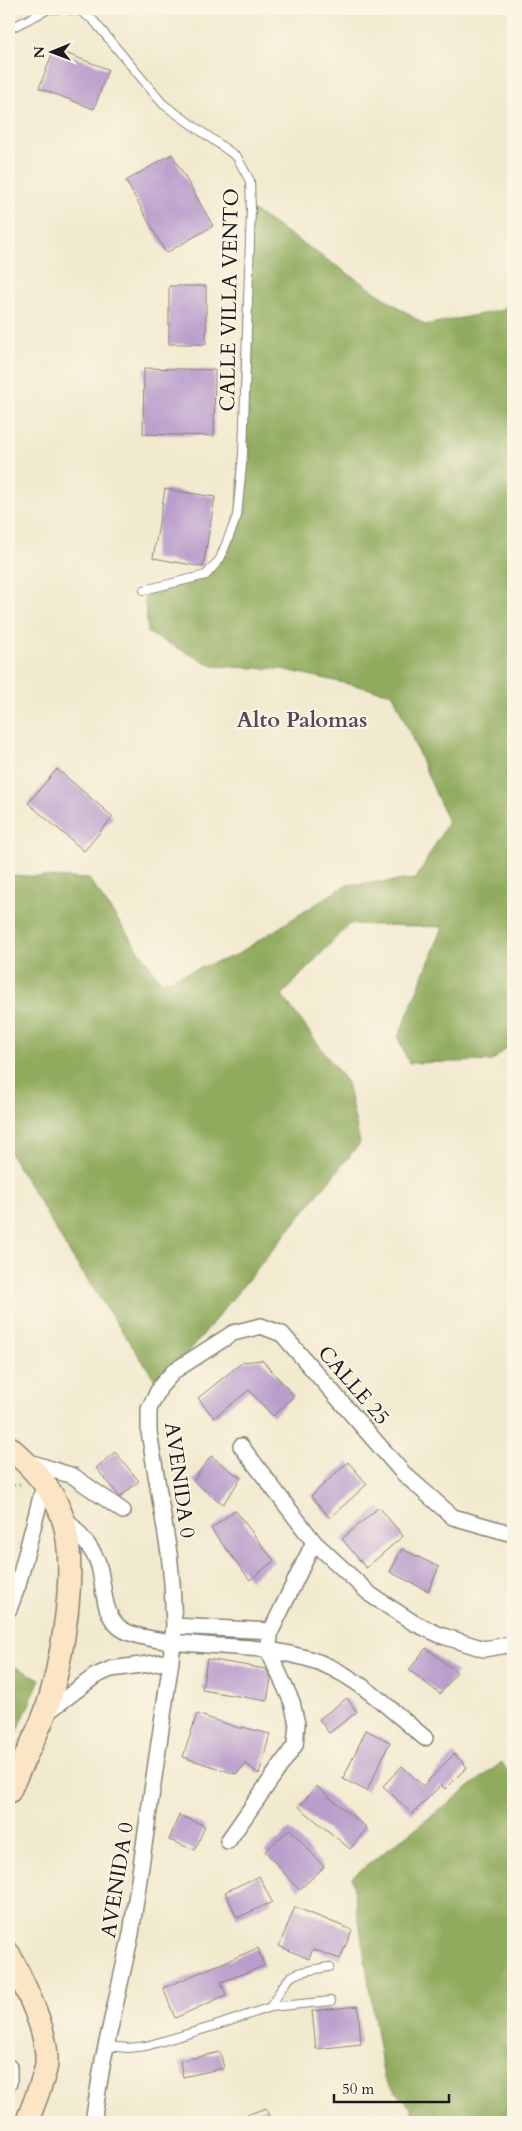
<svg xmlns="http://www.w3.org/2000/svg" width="522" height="2131" font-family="Cardo,serif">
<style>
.forest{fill:#90ab5d;stroke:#56643c}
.building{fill:#b99dcc}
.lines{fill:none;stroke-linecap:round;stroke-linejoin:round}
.service-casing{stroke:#878376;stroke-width:10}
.minor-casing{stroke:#878376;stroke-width:18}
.secondary-casing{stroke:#878376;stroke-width:25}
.path{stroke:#878376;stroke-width:2.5;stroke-dasharray:1 4;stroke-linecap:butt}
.service{stroke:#fff;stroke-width:8}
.minor{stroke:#fff;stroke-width:15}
.secondary{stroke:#fce5c4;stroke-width:22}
.labels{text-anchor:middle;stroke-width:4;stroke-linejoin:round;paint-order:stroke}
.street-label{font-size:21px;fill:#1c1c1c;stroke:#fcf5e5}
.neighbourhood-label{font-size:22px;font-weight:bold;fill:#53495a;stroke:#fcf5e5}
</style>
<rect width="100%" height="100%" fill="#fcf5e5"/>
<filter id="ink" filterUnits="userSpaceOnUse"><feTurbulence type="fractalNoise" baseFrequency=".02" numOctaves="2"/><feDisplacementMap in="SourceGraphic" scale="10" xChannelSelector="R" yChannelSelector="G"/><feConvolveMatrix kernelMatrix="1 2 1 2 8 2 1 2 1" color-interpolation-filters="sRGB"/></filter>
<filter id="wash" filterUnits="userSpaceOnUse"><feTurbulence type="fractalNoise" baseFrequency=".0096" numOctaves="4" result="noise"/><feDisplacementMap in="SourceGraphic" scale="20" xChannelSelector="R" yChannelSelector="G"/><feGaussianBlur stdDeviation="1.12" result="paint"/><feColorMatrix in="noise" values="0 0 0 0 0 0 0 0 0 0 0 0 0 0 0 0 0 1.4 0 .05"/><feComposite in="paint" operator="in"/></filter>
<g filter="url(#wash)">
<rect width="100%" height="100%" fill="#f2eacf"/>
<path class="forest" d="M251,209L425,325L503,310L513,297V1043L492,1061L409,1063L398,1038L443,927L349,924L282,995L347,1083L360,1143L160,1387L74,1260L9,1151V875L89,879L161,982L236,955L346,885L416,879L448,822L393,694L282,669L213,666L148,633L144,590L206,575L220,559L237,516Z
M9,1664L40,1679L9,1751Z
M502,1762L513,1781V2122H413L412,2109L384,2079L352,1877Z"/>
<g id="blocks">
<path class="building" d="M54,49L108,69L94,109L39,88Z
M172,154L213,226L166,253L126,181Z
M169,286H206V344H169Z
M144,368L215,370L214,436L143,434Z
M165,489L215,497L203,567L153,558Z
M57,769L113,817L84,851L28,803Z
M262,1360L294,1396L273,1416L249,1390L214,1418L198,1398L243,1362Z
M115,1452L139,1481L120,1497L96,1468Z
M211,1456L241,1478L223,1504L193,1481Z
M348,1462L367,1484L330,1518L311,1496Z
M379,1507L403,1536L366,1568L342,1539Z
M235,1510L274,1561L250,1580L211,1529Z
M402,1549L439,1567L428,1591L390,1572Z
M426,1648L457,1672L440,1694L409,1670Z
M207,1659L266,1669L271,1679L267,1701L202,1690Z
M347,1698L357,1712L329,1733L319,1719Z
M197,1714L242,1729V1727L270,1734L259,1774L246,1764L236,1774L183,1757Z
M366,1730L390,1742L367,1791L343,1779Z
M454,1754L467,1767L445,1789L441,1785L412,1814L383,1786L402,1766L423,1786Z
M316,1786L367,1828L350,1849L299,1807Z
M179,1815L205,1826L195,1850L169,1840Z
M290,1829L324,1867L299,1890L265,1851Z
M259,1876L272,1902L237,1918L225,1892Z
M295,1907L352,1930L340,1959L313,1949L309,1959L279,1946Z
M258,1948L264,1966L221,1982L226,1995L175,2018L163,1988Z
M358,2006L361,2044L316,2049L312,2011Z
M220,2052L224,2068L183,2077L180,2061Z
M266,2108L271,2122H232V2120Z"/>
</g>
</g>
<g filter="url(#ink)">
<use href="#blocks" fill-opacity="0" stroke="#878376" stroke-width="1"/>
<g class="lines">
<g class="service-casing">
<path id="service" d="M66,9L80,11L93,20L163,104L237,157L250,181L251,209L243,454L237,516L220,559L206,575L144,590
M9,29L49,9H64
M271,2007C291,1971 288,1974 329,1967
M106,2046L128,2048L146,2046L218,2025L271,2007L331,2001"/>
</g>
<g class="minor-casing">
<path id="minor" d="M241,1446L314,1542L371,1595L414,1623L440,1635L484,1649L513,1644
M26,1461L73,1476L123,1511
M65,1517C75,1530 93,1548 98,1563C105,1584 101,1611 119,1627C141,1646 237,1645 269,1650C281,1652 294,1655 306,1658C353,1671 388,1708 425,1738
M9,1609L18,1585L44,1485
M174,1626L271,1631
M45,1714L95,1676L111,1669L171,1661
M228,1841L295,1745L297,1724L292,1702L268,1650L271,1631L314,1542
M9,2067V2083
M93,2122L103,2060L131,1934L171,1661L174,1626L172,1583L169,1553L149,1432V1409L160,1387L174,1371L233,1333L261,1326L282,1334L403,1473L453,1517L513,1534"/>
</g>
<g class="secondary-casing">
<path id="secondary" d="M9,1447C29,1464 50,1486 60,1511C81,1559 62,1669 44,1716C33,1742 20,1767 9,1792
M9,1954C23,1982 51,2035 46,2067C42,2085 33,2105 27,2122"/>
</g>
<path class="path" d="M9,1486L20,1484"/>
<use href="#service" class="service"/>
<use href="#minor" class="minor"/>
<use href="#secondary" class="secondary"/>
</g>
</g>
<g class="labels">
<g class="street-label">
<text transform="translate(229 300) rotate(-89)" y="7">CALLE VILLA VENTO</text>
<text transform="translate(354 1385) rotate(49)" y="7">CALLE 25</text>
<text transform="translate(180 1480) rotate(82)" y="7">AVENIDA 0</text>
<text transform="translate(117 1880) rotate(-81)" y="7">AVENIDA 0</text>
</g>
<g class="neighbourhood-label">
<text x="302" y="727">Alto Palomas</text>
</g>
</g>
<rect width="522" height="2131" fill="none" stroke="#fcf5e5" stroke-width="30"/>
<g transform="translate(52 52) rotate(269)" stroke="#fcf5e5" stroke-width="4" paint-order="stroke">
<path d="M0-4L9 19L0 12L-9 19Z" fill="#1c1c1c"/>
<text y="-8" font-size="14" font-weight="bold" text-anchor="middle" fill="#1c1c1c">N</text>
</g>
<path d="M334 2094v8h115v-8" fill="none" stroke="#1c1c1c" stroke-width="2.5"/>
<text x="342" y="2094" font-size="15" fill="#1c1c1c" stroke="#fcf5e5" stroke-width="4" paint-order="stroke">50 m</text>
</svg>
